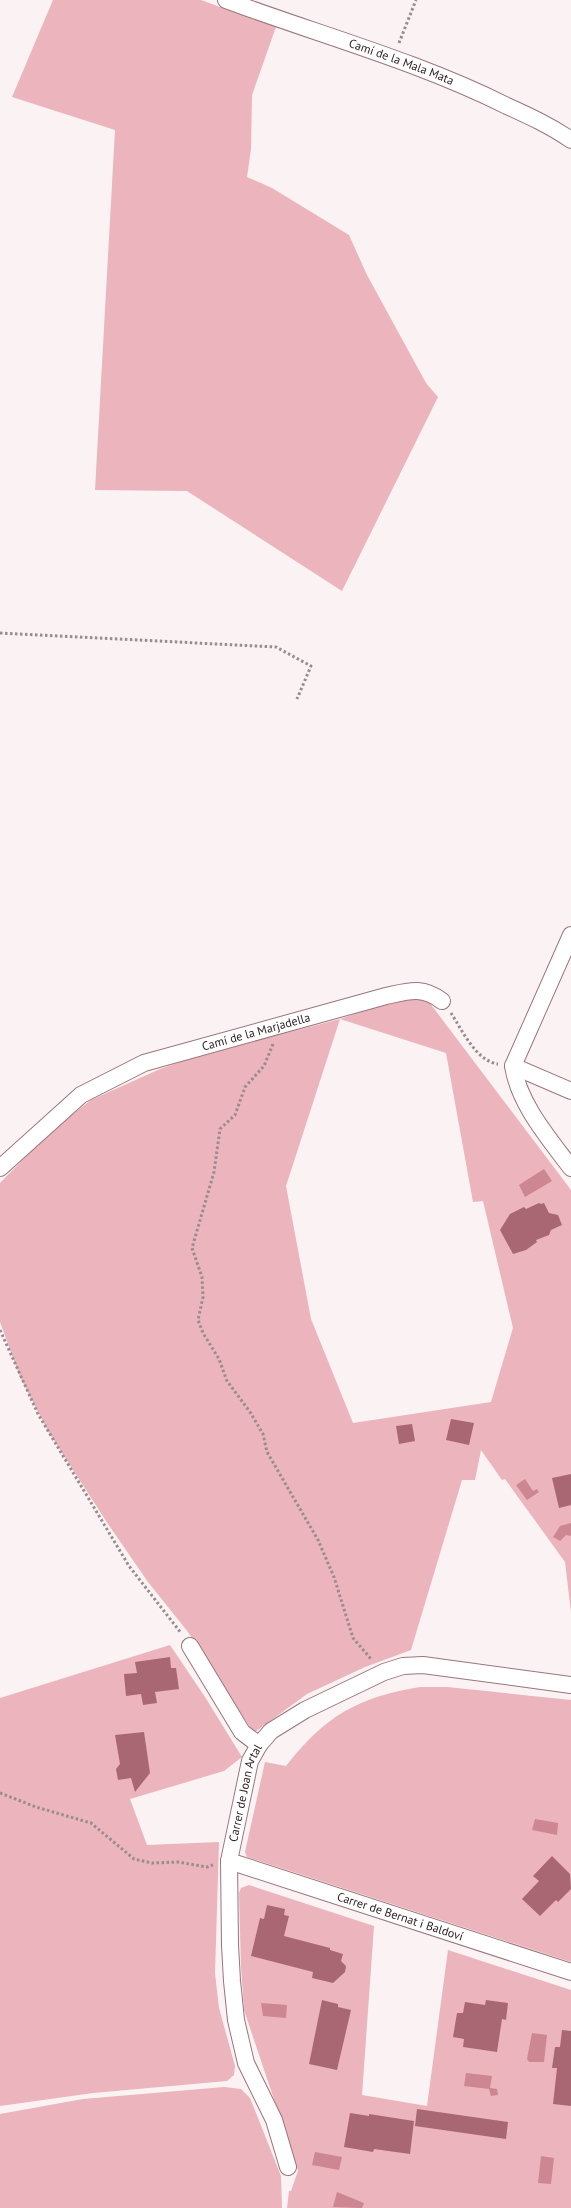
<svg xmlns="http://www.w3.org/2000/svg" width="571" height="2208" font-family="'PT Sans',sans-serif">
<style>
.green{fill:#ecb4bd;fill-rule:evenodd}
.water{fill:#cc8793}
.building{fill:#a96773}
.lines{fill:none;stroke-linecap:round;stroke-linejoin:round}
.street-casing{stroke:#9a767b;stroke-width:18}
.path{stroke:#978c8e;stroke-width:3;stroke-dasharray:2.5 2.5;stroke-linecap:butt}
.street{stroke:#fff;stroke-width:16}
.labels{text-anchor:middle;stroke-width:4;stroke-linejoin:round;paint-order:stroke}
.street-label{font-size:12px;fill:#302124;stroke:#fff}
</style>
<rect width="100%" height="100%" fill="#faf2f3"/>
<path class="green" d="M53,0H201L239,14L277,24L252,95L251,149L247,177L272,188L349,235L367,275L426,383L438,397L342,591L187,491L95,490L115,130L12,97Z
M420,999L429,1002L571,1190V1612L565,1562L505,1479L502,1480L481,1450L475,1480H462L411,1650L365,1667L307,1694L255,1732L252,1730L188,1632L148,1582L108,1524L48,1431L20,1377L0,1322V1183L51,1131L91,1100L160,1069L195,1057L340,1019L389,1002ZM340,1019L446,1053L473,1202L483,1201L513,1328L491,1402L353,1423L311,1319L286,1186Z
M170,1645L205,1697L242,1757L224,1771L130,1799L147,1845L219,1842L215,1973L219,2008L235,2066L234,2075L227,2081L93,2093L0,2106V1698Z
M420,1687H447L571,1700V1962L247,1857L245,1852L265,1762L286,1766C325,1716 358,1697 420,1687Z
M249,1885L374,1926L362,2095L427,2106L448,1950L571,1990V2208H287L289,2191H291L298,2171L244,2010L241,1967L239,1893L241,1888Z
M224,2087L241,2089L250,2098L281,2176L282,2208H0V2114L83,2099Z"/>
<path class="water" d="M544,1169L552,1181L525,1197L519,1185Z
M525,1479L533,1491L537,1489L539,1492L527,1500L516,1485Z
M571,1523V1536L566,1535L560,1541L553,1537L560,1526Z
M535,1819L558,1823L557,1835L532,1830Z
M261,2003L287,2005L286,2018L263,2016Z
M532,2033L547,2035L544,2062H529L527,2059Z
M466,2073L492,2076L490,2088L497,2089L498,2095L491,2096L489,2089L464,2086Z
M315,2152L342,2157L339,2170L312,2165Z
M541,2156L554,2158L551,2184L538,2183Z
M337,2192L364,2203L362,2208L333,2207Z"/>
<path class="building" d="M539,1203L541,1204L544,1203L549,1213L558,1215L562,1225L551,1230L549,1235L536,1240L537,1242L526,1250L513,1254L500,1230L510,1214L524,1207L526,1209Z
M451,1419L474,1423L469,1445L446,1440Z
M412,1424L415,1441L399,1444L396,1426Z
M571,1474V1505L559,1508L552,1478Z
M170,1657L171,1668H176L179,1689L155,1692L157,1703L143,1705L141,1694L126,1696L124,1674L137,1673L135,1662Z
M144,1732L150,1773L135,1792L131,1778L118,1780L116,1769L120,1764L115,1735Z
M552,1856L570,1874L571,1889L558,1902L556,1900L540,1916L522,1899L539,1881L533,1876Z
M267,1905L285,1909L284,1915L289,1916L284,1936L330,1948V1950L343,1954L341,1961L346,1966L345,1972L333,1983L312,1978L313,1972L251,1956L260,1918L264,1919Z
M322,2000L338,2004V2007L351,2010L337,2070L309,2064Z
M486,2000L508,2003L506,2020L502,2019L497,2052L463,2047L464,2039L453,2037L457,2013H463L465,2002L485,2005Z
M562,2030L571,2031V2106L553,2104L557,2068H552L555,2047H560Z
M417,2109L508,2122L506,2139L415,2126Z
M350,2113L369,2116V2114L414,2121L410,2154L374,2149L373,2152L344,2147Z"/>
<g class="lines">
<g class="street-casing">
<g id="street">
<path id="s1" d="M226,0C320,35 417,61 507,106C529,116 551,126 571,140"/>
<path d="M571,935L513,1066C519,1104 548,1137 571,1168"/>
<path d="M513,1066L571,1091"/>
<path id="s2" d="M0,1168L81,1095L144,1063L386,996C409,991 422,986 442,1001"/>
<path d="M190,1646L242,1732L259,1745"/>
<path id="s3" d="M229,1861L571,1972"/>
<path id="s4" d="M288,2167L274,2120L246,2063L236,2020L232,1981L230,1945L229,1861L250,1761L259,1745L271,1731L305,1710L384,1672L403,1666L423,1665L571,1685"/>
</g>
</g>
<path class="path" d="M399,43L416,0
M0,633L276,647L311,666L297,699
M451,1013C462,1030 476,1061 498,1064
M273,1044L264,1066L245,1087L235,1115L220,1129L214,1172L192,1248L202,1277L203,1297L198,1320L203,1333L219,1359L227,1381L250,1412L263,1434L267,1452L318,1540L334,1577L353,1638L371,1659
M0,1330L38,1414L129,1566L181,1633
M0,1793L36,1807L91,1823L134,1859L152,1863L178,1862L207,1867L213,1865"/>
<use href="#street" class="street"/>
</g>
<g class="labels">
<g class="street-label">
<text dy="4" stroke="none"><textPath href="#s1" startOffset="186">Camí de la Mala Mata</textPath></text>
<text dy="4" stroke="none"><textPath href="#s2" startOffset="296">Camí de la Marjadella</textPath></text>
<text dy="4" stroke="none"><textPath href="#s4" startOffset="386">Carrer de Joan Artal</textPath></text>
<text dy="4" stroke="none"><textPath href="#s3" startOffset="180">Carrer de Bernat i Baldoví</textPath></text>
</g>
</g>
</svg>
